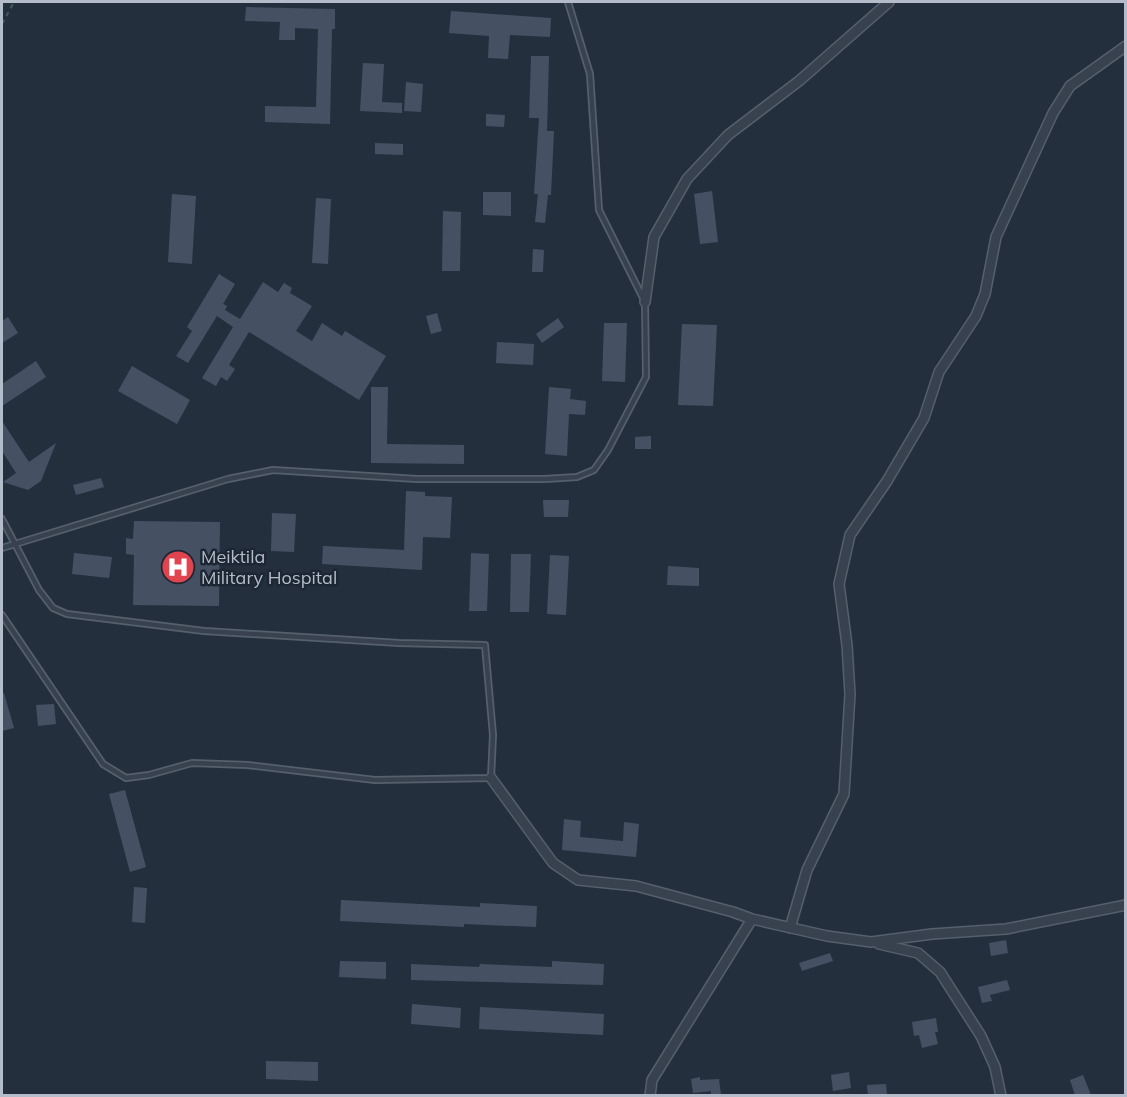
<svg xmlns="http://www.w3.org/2000/svg" width="1127" height="1097" font-family="Mulish,sans-serif">
<style>
.building{fill:#455162}
.lines{fill:none;stroke-linecap:round;stroke-linejoin:round}
.lane-casing{stroke:#565f6c;stroke-width:8}
.street-casing{stroke:#565f6c;stroke-width:12}
.path{stroke:#44595c;stroke-width:2;stroke-dasharray:4.5 4.5;stroke-linecap:butt}
.lane{stroke:#38414e;stroke-width:4.5}
.street{stroke:#38414e;stroke-width:9}
.labels{text-anchor:middle;stroke-width:5;stroke-linejoin:round;paint-order:stroke}
.poi-label{font-size:18px;fill:#b4bcc9;stroke:#1d2633;text-anchor:start}
</style>
<rect width="100%" height="100%" fill="#242f3e"/>
<path class="building" d="M246,7L335,9V29H332L330,124L265,122V106L316,107L318,29L295,28V40H279L280,22L245,21Z
M451,11L551,18L550,37L510,35L508,59L488,58L489,36L449,33Z
M531,56H549L547,131H554L551,195H548L545,223L535,222L538,194H534L539,118H529Z
M363,63L384,64L382,102L402,103V113L360,111Z
M406,82L423,84L421,112L404,111Z
M486,114L505,115L504,127L486,126Z
M375,143L403,144V155L375,154Z
M712,191L718,242L700,244L694,194Z
M483,192H511V216L483,215Z
M172,194L196,196L192,264L168,262Z
M316,198L331,199L328,264L312,263Z
M443,211L461,212L460,271H442Z
M533,249L544,250L543,272H532Z
M219,274L235,284L223,304L227,306L225,310L240,319L263,282L278,292L284,283L292,288L290,293L312,306L296,331L312,341L322,323L342,336L345,331L386,356L359,400L249,332L229,365L235,369L227,381L221,377L216,386L202,378L233,327L217,316L188,363L176,356L192,331L187,327Z
M437,313L442,331L431,334L426,316Z
M8,317L18,333L2,343V321Z
M558,318L564,327L542,343L536,334Z
M604,323H627L625,382L602,381Z
M682,324L717,325L713,406L678,405Z
M497,342L534,344L533,365L496,363Z
M36,361L46,377L2,406V384Z
M132,366L190,400L177,424L118,391Z
M371,387H388L387,444L464,445V464L371,463Z
M549,387L571,389L570,399L586,401L585,415L569,414L567,456L545,454Z
M2,421L29,462L56,443L41,481L28,490L3,482L16,473L2,451Z
M651,436V449H635V437Z
M101,478L104,487L76,495L73,485Z
M406,491L425,492V496L452,497L450,538L423,537L422,570L322,564L323,546L404,550Z
M543,500H569L568,517H544Z
M272,513L296,514L294,552L271,551Z
M134,521L220,522L219,606L133,605L134,555L126,554V538L133,539Z
M74,553L112,557L109,578L72,574Z
M471,553L489,554L487,611H469Z
M511,554H531L529,612H510Z
M550,555L569,556L566,615L547,614Z
M668,566L699,568V586L667,585Z
M2,693H4L14,728L2,731Z
M54,704L56,724L38,726L36,705Z
M125,790L146,867L130,872L109,794Z
M564,819L581,821L580,837L623,841L624,822L639,824L636,857L562,850Z
M134,887L147,888L145,923L132,922Z
M341,900L480,907V903L537,906L536,927L464,924V927L340,921Z
M1006,940L1008,953L991,956L989,943Z
M830,953L833,961L802,971L799,963Z
M340,961L386,962V979L339,977Z
M552,961L604,964L603,985L411,980V964L479,967L480,964L552,967Z
M1007,980L1010,990L990,995L992,1001L982,1003L978,987Z
M412,1004L461,1008L460,1028L411,1024Z
M480,1007L604,1014L603,1035L479,1029Z
M936,1018L938,1032H935L938,1044L922,1048L919,1035L914,1036L912,1022Z
M266,1061L318,1062V1081L266,1079Z
M849,1072L851,1088L833,1091L831,1075Z
M1083,1075L1091,1095H1075L1070,1080Z
M700,1077V1080L719,1079L721,1095H711V1091L693,1093L691,1079Z
M886,1084L887,1095H868L867,1085Z"/>
<g class="lines">
<g class="lane-casing">
<path id="lane" d="M2,519L39,590L53,608L67,614L204,631L399,643L485,645L493,735L491,778L375,780L247,765L192,763L149,775L126,778L103,764L2,615
M2,548L228,479L273,470L417,479H545L577,477L594,470L608,450L646,377L645,302L599,210L590,74L568,2"/>
</g>
<g class="street-casing">
<path id="street" d="M645,302L654,237L687,179L728,135L799,81L889,2
M491,778L553,863L578,880L636,886L733,912L752,919L827,936L871,942L932,934L1006,929L1126,905
M790,928L807,870L844,794L850,694L847,645L839,584L850,535L887,481L924,418L939,372L976,316L985,294L996,237L1053,113L1070,86L1126,46
M879,944L918,953L940,972L981,1036L995,1067L1001,1096
M650,1096L652,1080L752,919"/>
</g>
<path class="path" d="M2,24L14,2"/>
<use href="#lane" class="lane"/>
<use href="#street" class="street"/>
</g>
<defs>
<g id="hospital-disc" transform="scale(1.725)"><circle r="9.5" fill="#e0444e" stroke="#1d2633"/><path d="M-5-5h3v3.5h4V-5h3V5h-3V1.5h-4V5h-3Z" fill="#fff"/></g>
</defs>
<g fill-rule="evenodd">
<use href="#hospital-disc" x="178" y="567"/>
</g>
<g class="labels">
<g class="poi-label">
<text x="201" y="563">Meiktila<tspan x="201" dy="21">Military Hospital</tspan></text>
</g>
</g>
<rect width="1127" height="1097" fill="none" stroke="#b4bcc9" stroke-width="6"/>
</svg>
